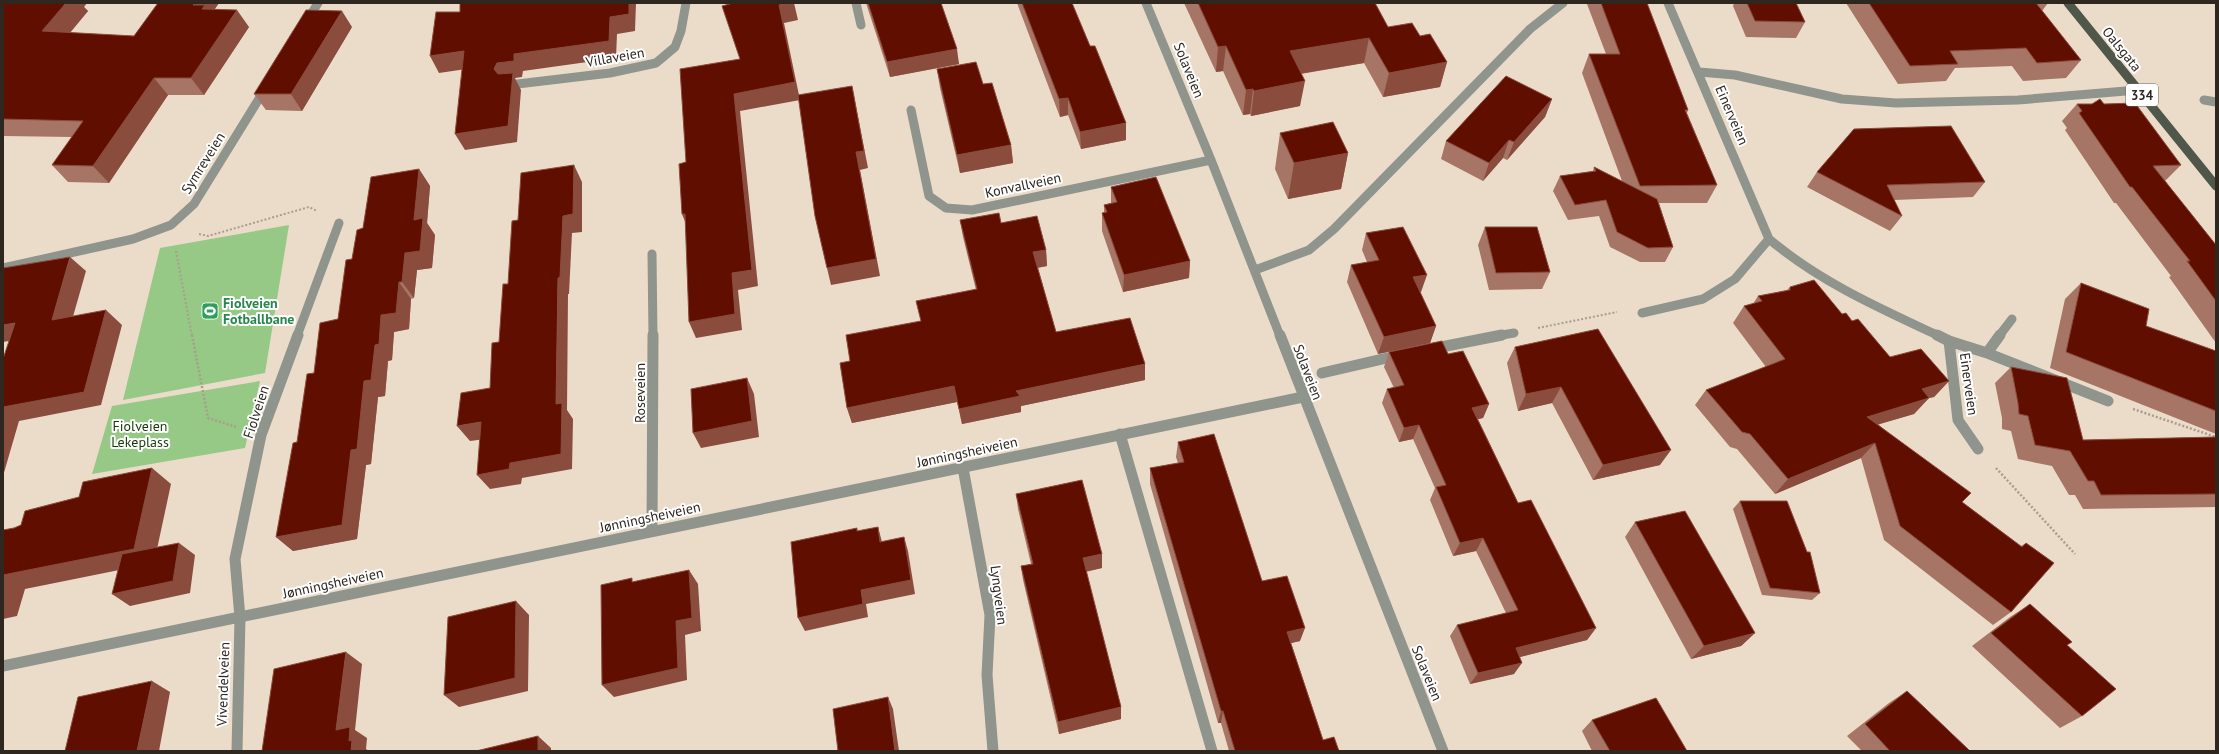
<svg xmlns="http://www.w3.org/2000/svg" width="2219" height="754" font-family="'PT Sans',sans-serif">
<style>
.green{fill:#95c985}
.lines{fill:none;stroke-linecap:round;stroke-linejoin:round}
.path-far1{stroke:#a99d8f;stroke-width:2;stroke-dasharray:2 2;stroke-linecap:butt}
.path{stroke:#a99d8f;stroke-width:2.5;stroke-dasharray:2 2;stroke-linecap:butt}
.lane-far1{stroke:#8f948c;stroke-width:9}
.lane{stroke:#8f948c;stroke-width:11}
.street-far1{stroke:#8f948c;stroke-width:9}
.street{stroke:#8f948c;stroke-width:11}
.primary{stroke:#4e5749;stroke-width:9}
.wall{fill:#a67565}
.shaded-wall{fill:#8a4c3d}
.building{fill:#600e00;stroke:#8a4c3d}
.labels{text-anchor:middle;stroke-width:4;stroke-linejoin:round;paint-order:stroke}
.shield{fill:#fff;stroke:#6c6863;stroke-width:1}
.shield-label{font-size:13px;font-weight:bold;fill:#2d2720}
.street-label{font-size:14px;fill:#2d2720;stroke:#fff}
.leisure-label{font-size:14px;font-weight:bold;fill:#27864d;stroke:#fff;text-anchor:start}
.park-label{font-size:14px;fill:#153a06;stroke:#fff}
</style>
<rect width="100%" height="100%" fill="#ebdcca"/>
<path class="green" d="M289,225L265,373L123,400L160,248Z
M260,381L245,448L92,474L112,406Z"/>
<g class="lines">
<path class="path-far1" d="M199,234L208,236L309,207L317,211
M176,251L192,336
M1538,328L1617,312"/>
<path class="path" d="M192,335L208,418L236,427
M2133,409L2216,437
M1996,468L2075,554"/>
<path class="lane-far1" d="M1496,336L1514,333
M1999,336L2012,319"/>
<path class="lane" d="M1431,349L1502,335
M1987,353L2000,335
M1322,373L1400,355
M1120,434L1212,751
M1978,449L1958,420L1949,341L1987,353L2108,401"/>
<path class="street-far1" d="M856,3L861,25
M1146,3L1211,160L1280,336
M307,21L318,3
M1699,72L1735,75L1842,99L1896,103L2018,100L2138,90
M509,85L610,73L656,63L675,47L681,31L686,3
M2204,100L2216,102
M911,110L929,196L946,208L972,210L1211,160
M1769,239C1820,282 1879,308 1939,336
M652,254L653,336
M3,268L133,239L171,225L194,204L265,89
M1255,270L1309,250L1334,229L1530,29L1563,3
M1642,313L1703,299L1735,279L1769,239L1668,3
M297,336L339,223"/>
<path class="street" d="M1280,335L1443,751
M1937,335L1949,341
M963,468L990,615L987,675L993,751
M652,531L653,335
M3,666L1303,397
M237,751L240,618L235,559L261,435L298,335"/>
<path class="primary" d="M2068,3L2216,186"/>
</g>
<path class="wall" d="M3,3L84,7L88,11L70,33L134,36L158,3H219L215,9L249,27L204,95H168L109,183L68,182L52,165L72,137L3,136Z
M866,3H941L959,64L890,77Z
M1017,3H1072L1090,46L1126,140L1081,149L1068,115L1060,117Z
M1184,3H1375L1388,27L1420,36L1447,62L1440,87L1383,97L1364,63L1301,74L1300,106L1251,116L1250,114L1243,115L1223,71L1216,72Z
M1588,3H1647L1688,110L1687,113L1717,185L1707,203H1659L1673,247L1665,262H1640L1610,247L1599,216L1568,220L1553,191L1560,176L1593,171L1594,167L1622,181L1582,73L1589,54H1606L1587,4Z
M1734,3H1796L1805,22L1796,38L1746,37L1733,6Z
M1846,3H2048L2042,11L2081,60L2066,78L2023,81L2012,66L1955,68L1946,81L1898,84Z
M352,27L302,111L266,110L254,94Z
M937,69L983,84L1011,145L1013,163L960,173L940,88Z
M1552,99L1545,117L1507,160L1503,158L1483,181L1441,159L1446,141Z
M2077,104H2104L2181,165L2165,181L2216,245V343L2169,277L2171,276L2116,203H2114L2065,130L2067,128L2062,121Z
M1280,133L1348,153L1341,189L1288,199L1275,169Z
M419,169L430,186L427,223L435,235L432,268L417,270L414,298L411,299L409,329L394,332L392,360L388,361L385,396L378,397L371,464L366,465L357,539L293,551L276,537L314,373L338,319L352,259L363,228Z
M1817,172L1985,182L1973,197L1894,200L1902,216L1890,231L1807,187Z
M1111,187L1190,261L1189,278L1123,292L1102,231V213H1104V205L1111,203Z
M960,220L1001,223L1046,250L1047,266L1038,268L1056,332L1145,364V380L1021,406V412L962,424L957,402L852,423L847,408L850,361L976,290L963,237Z
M1485,227L1550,272L1542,289L1489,290L1478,245Z
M1366,233L1421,292H1420L1436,326L1430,343L1378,354L1347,282L1351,265L1367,262L1362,250Z
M2081,283L2146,326L2216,351V434L2050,368L2065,299Z
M1790,287L1852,321L1890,357L1949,381L1934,397L1929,398L1914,414L1878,424L1962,502L2021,546L2026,543L2011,612L1993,625L1884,540L1861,458L1775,494L1737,449L1730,447L1695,405L1706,390L1766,367L1733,323L1744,306L1753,304L1758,296L1787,290Z
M1515,347L1660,465L1593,480L1552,403L1518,411L1507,363Z
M1389,352L1448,354L1489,404L1483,418L1478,419L1518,503L1596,628L1587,640L1520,657L1514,674L1470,684L1450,636L1457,625L1506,613L1476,551L1453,556L1430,500L1435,488L1413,439L1399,442L1382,403L1387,389L1394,388L1384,367Z
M2011,367L2083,440L2216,437V507L2083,509L2075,495H2069L2052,466L2018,459L2011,431L2002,429V418L1995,383Z
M1178,442L1262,581L1300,641L1291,643L1323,740L1339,751H1229L1221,723H1218L1150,484V468L1178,463L1176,457Z
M1016,494L1102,554V568L1086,572L1121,707V719L1059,734L1023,580L1021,566L1031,564L1018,509Z
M1740,501L1807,552L1820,593L1812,600L1762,595L1733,509Z
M1635,522L1755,633L1741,646L1691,659L1625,537Z
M2030,604L2067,645L2082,716L2060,728L1972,646L2010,617Z
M1907,691L1970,751H1862L1847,736L1889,703Z
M1592,720L1687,751H1592L1582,731Z"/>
<path class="shaded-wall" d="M66,3H87L84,7L88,11L57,48L42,31Z
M195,3H219L211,14L193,5Z
M629,3H636L635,31L617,34L616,58L523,71L522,77L515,78L521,90L517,142L465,150L455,134L503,85L494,69L497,63L514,54L610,17Z
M789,3H794L798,20L784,23L800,100L740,111L758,286L738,290L742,330L696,338L689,322L732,273L734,94L779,5Z
M237,10L249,27L204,95L191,78Z
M342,11L352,27L302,111L291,94Z
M1369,38L1364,63L1286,76L1290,51Z
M1226,46L1223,71L1216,72L1218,47Z
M957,49L959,64L890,77L887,62Z
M464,51L473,68L439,73L430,56Z
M1447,62L1440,87L1383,97L1389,73Z
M154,78L168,95L109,183L93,166Z
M1305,81L1300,106L1251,116L1254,91Z
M852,86L868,168L860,170L880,276L831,285L827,268L856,152Z
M1253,89L1250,114L1243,115L1246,90Z
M1068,98V115L1060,117L1059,99Z
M1552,99L1545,117L1507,160L1514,142Z
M1126,123V140L1081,149L1080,132Z
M1509,140L1503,158L1483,181L1489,163Z
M1011,145L1013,163L960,173L957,155Z
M1348,153L1341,189L1288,199L1294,163Z
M574,165L582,182V232L572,233L569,294H568L567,410L573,419L572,469L522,478L521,484L490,489L477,475L510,463L556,404L558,278L563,216Z
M419,169L430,186L427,223L435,235L432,268L417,270L414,298L402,282L405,253L414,220Z
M682,214H685L689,231Z
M1046,250L1047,266L1035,268L1033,252Z
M70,257L86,271L68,334L52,320Z
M1190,261L1189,278L1123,292L1124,275Z
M1427,275L1421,292L1407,294L1413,277Z
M399,282L411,299L409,329L394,332L392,360L388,361L385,396L378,397L371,464L366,465L357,539L293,551L276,537L351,450L364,381L375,345L381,315Z
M106,310L122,325L101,405L19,421L3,476V407Z
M15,323L32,337L3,342V325Z
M1436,326L1430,343L1378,354L1384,337Z
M1145,364V380L1021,406V412L962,424L959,409L1016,391Z
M747,378L754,394L759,437L701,448L693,433Z
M1949,381L1934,397L1929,398L1914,414L1853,432L1867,417L1922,389Z
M954,386L957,402L852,423L847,408Z
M1561,387L1552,403L1518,411L1526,394Z
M1489,404L1483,418L1466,422L1472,408Z
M481,422L493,438L470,441L457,426Z
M1419,425L1413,439L1399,442L1404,428Z
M1875,443L1861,458L1775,494L1788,479Z
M1671,450L1660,465L1593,480L1603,465Z
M152,468L171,484L154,563L25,589L17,616L3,619V575Z
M878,527L882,542H880Z
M904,537L908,551L915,594L866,604L868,617L805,631L798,618L861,590Z
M1483,538L1476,551L1453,556L1460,543Z
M179,543L195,555L190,593L130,606L112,594Z
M1102,554V568L1083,572V558Z
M689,570L698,584L701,631L685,635L687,680L614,697L602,685L676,621Z
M516,601L529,615L528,691L459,707L444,695Z
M1305,628L1300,641L1283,645L1287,632Z
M1596,628L1587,640L1508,660L1516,648Z
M1755,633L1741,646L1691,659L1704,646Z
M346,652L362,664L355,730L367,738L366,749L369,751H351L349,741L336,730Z
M1522,663L1514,674L1470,684L1478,673Z
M152,681L170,692L159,751H137Z
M888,697L893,709L899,751H895Z
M1121,707V719L1059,734L1058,722Z
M1221,711H1223L1221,723H1218Z
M538,736L551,748V751H538Z"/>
<path class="building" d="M3,3H66L42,31L134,36L158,3H195L193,5H205L202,9L237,10L191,78H154L93,166L52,165L83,121L3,119Z
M460,3H629V14L610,17L609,41L514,54V61L497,63L494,69L498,74L513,73L508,126L455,134L464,51L430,56L436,12H460Z
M733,3H789L779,5L795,82L734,94L752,270L732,273L735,314L689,322L685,214H682L679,164L686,162L680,69L740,59L722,6Z
M868,3H941L957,49L887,62Z
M1022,3H1072L1090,46H1095L1126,123L1080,132L1068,98L1059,99Z
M1198,3H1375L1388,27L1412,23L1420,36L1430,34L1447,62L1389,73L1369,38L1290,51L1305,81L1254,91L1253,89L1246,90L1226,46L1218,47Z
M1601,3H1647L1688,110H1685L1717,185L1640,186L1589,54H1620Z
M1747,3H1796L1805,22L1755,21Z
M1869,3H2036L2081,60L2037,63L2026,48L1950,51L1958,64L1910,66Z
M306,10L342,11L291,94H254Z
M976,62L983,84L992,83L1011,145L957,155L937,69Z
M1506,76L1552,99L1514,142L1509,140L1489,163L1446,141Z
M852,86L864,151L856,152L876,259L827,268L815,216L798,95Z
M2100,99L2104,104L2135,103L2181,165L2153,166L2216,245V301L2187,261H2190L2132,187H2130L2079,113L2082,111L2077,104H2092Z
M1333,122L1348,153L1294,163L1280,133Z
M1951,126L1985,182L1887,185L1902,216L1817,172L1854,129Z
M574,165L573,214L563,216L560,277L558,278L556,404L562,403L561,454L510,463L509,469L477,475L481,422L457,426L461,393L490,388L492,343L499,342L503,284H508L512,221L518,220L521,173Z
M1594,167L1657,199L1673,247L1648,248L1617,232L1606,200L1575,205L1560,176L1596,171Z
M419,169L414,220L423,218L420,251L405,253L402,282H399L396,313L381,315L379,344L375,345L371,380L364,381L357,449L351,450L342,525L276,537L293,443L297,442L307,374L314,373L320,323L338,319L346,260L352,259L357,230L363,228L371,177Z
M1156,177L1190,261L1124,275L1102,213L1107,212L1104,205L1117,202L1111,187Z
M999,213L1001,223L1037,216L1046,250L1033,252L1056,332L1130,318L1145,364L1016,391L1020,396L959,409L954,386L847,408L840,363L850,361L846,335L921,321L916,301L977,289L960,220Z
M1403,227L1427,275L1413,277L1436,326L1384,337L1351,265L1379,260L1366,233Z
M1485,227H1537L1550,272L1496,273Z
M70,257L52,320L106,310L84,392L3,407V359L15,323L3,325V268Z
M1814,280L1842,314L1846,313L1852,321L1858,319L1890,357L1921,349L1949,381L1922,389L1929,398L1867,417L1971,493L1962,502L2022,547L2026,543L2054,563L2011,612L1900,526L1875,443L1788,479L1750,434L1742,432L1706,390L1785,359L1744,306L1762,301L1758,296L1790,290V287Z
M2081,283L2149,309L2146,326L2216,351V411L2066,352Z
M1598,329L1671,450L1603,465L1561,387L1526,394L1515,347Z
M1442,341L1448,354L1463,351L1489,404L1472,408L1518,503L1531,500L1596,628L1516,648L1522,663L1478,673L1457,625L1518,610L1483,538L1460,543L1436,487L1446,485L1419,425L1404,428L1387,389L1404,385L1389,352Z
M2011,367L2067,378L2083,440L2216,437V494L2101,495L2094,481H2088L2070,451L2035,445L2028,416L2019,414L2018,403Z
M747,378L752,421L693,433L691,389Z
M1214,434L1262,581L1287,576L1305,628L1287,632L1323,740L1334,737L1339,751H1235L1223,711H1221L1150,468L1184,462L1178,442Z
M152,468L134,549L3,575V530L14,528L21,525L25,511L79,497L83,482Z
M1082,480L1102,554L1083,558L1121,707L1058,722L1021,566L1033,564L1016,494Z
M1740,501H1787L1807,552H1810L1820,593L1770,588Z
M1685,511L1755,633L1704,646L1635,522Z
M878,527L880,542L904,537L911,580L861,590L863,604L798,618L791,542L857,528V531Z
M179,543L173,581L112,594L122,554Z
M689,570L692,618L676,621L678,668L602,685L601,585L632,578V582Z
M516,601L515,678L444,695L448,617Z
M2030,604L2072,642L2067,645L2116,689L2082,716L1991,633Z
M346,652L336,730L350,727L349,741L352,740L351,751H262L274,669Z
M152,681L137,751H65L78,697Z
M1907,691L1970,751H1890L1865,724Z
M888,697L895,751H838L833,709Z
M1656,698L1687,751H1610L1592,720Z
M538,736V751H476Z"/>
<defs>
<g id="stadium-square" transform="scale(0.9)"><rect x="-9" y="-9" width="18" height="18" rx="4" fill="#2e9e5b" stroke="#fff"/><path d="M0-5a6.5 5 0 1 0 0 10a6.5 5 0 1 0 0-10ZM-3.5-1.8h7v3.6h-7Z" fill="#fff"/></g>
</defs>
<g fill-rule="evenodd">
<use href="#stadium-square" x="210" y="311"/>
</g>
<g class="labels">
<rect class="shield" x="2126" y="84" width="32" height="22" rx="3"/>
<g class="shield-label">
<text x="2142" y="100">334</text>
</g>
<g class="street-label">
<text transform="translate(2122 49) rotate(51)" y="5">Oalsgata</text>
<text transform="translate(615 57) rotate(-10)" y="5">Villaveien</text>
<text transform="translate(1189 70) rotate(68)" y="5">Solaveien</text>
<text transform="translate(1732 115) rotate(67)" y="5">Einerveien</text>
<text transform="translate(203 163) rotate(-58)" y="5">Symreveien</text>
<text transform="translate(1023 185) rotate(-12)" y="5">Konvallveien</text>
<text transform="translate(1308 372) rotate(69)" y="5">Solaveien</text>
<text transform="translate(1969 384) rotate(82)" y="5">Einerveien</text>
<text transform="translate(640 393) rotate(-90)" y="5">Roseveien</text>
<text transform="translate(256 412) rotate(-72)" y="5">Fiolveien</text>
<text transform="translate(967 452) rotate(-12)" y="5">Jønningsheiveien</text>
<text transform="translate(650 517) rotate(-12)" y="5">Jønningsheiveien</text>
<text transform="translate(333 583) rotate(-12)" y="5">Jønningsheiveien</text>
<text transform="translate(999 595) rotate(83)" y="5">Lyngveien</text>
<text transform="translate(1427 673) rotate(68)" y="5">Solaveien</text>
<text transform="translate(223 684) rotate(-88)" y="5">Vivendelveien</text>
</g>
<g class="leisure-label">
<text x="223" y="308">Fiolveien<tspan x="223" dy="16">Fotballbane</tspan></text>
</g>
<g class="park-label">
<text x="140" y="431">Fiolveien<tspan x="140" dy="16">Lekeplass</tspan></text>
</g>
</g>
<rect width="2219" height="754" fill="none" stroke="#2d2720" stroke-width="8"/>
</svg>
